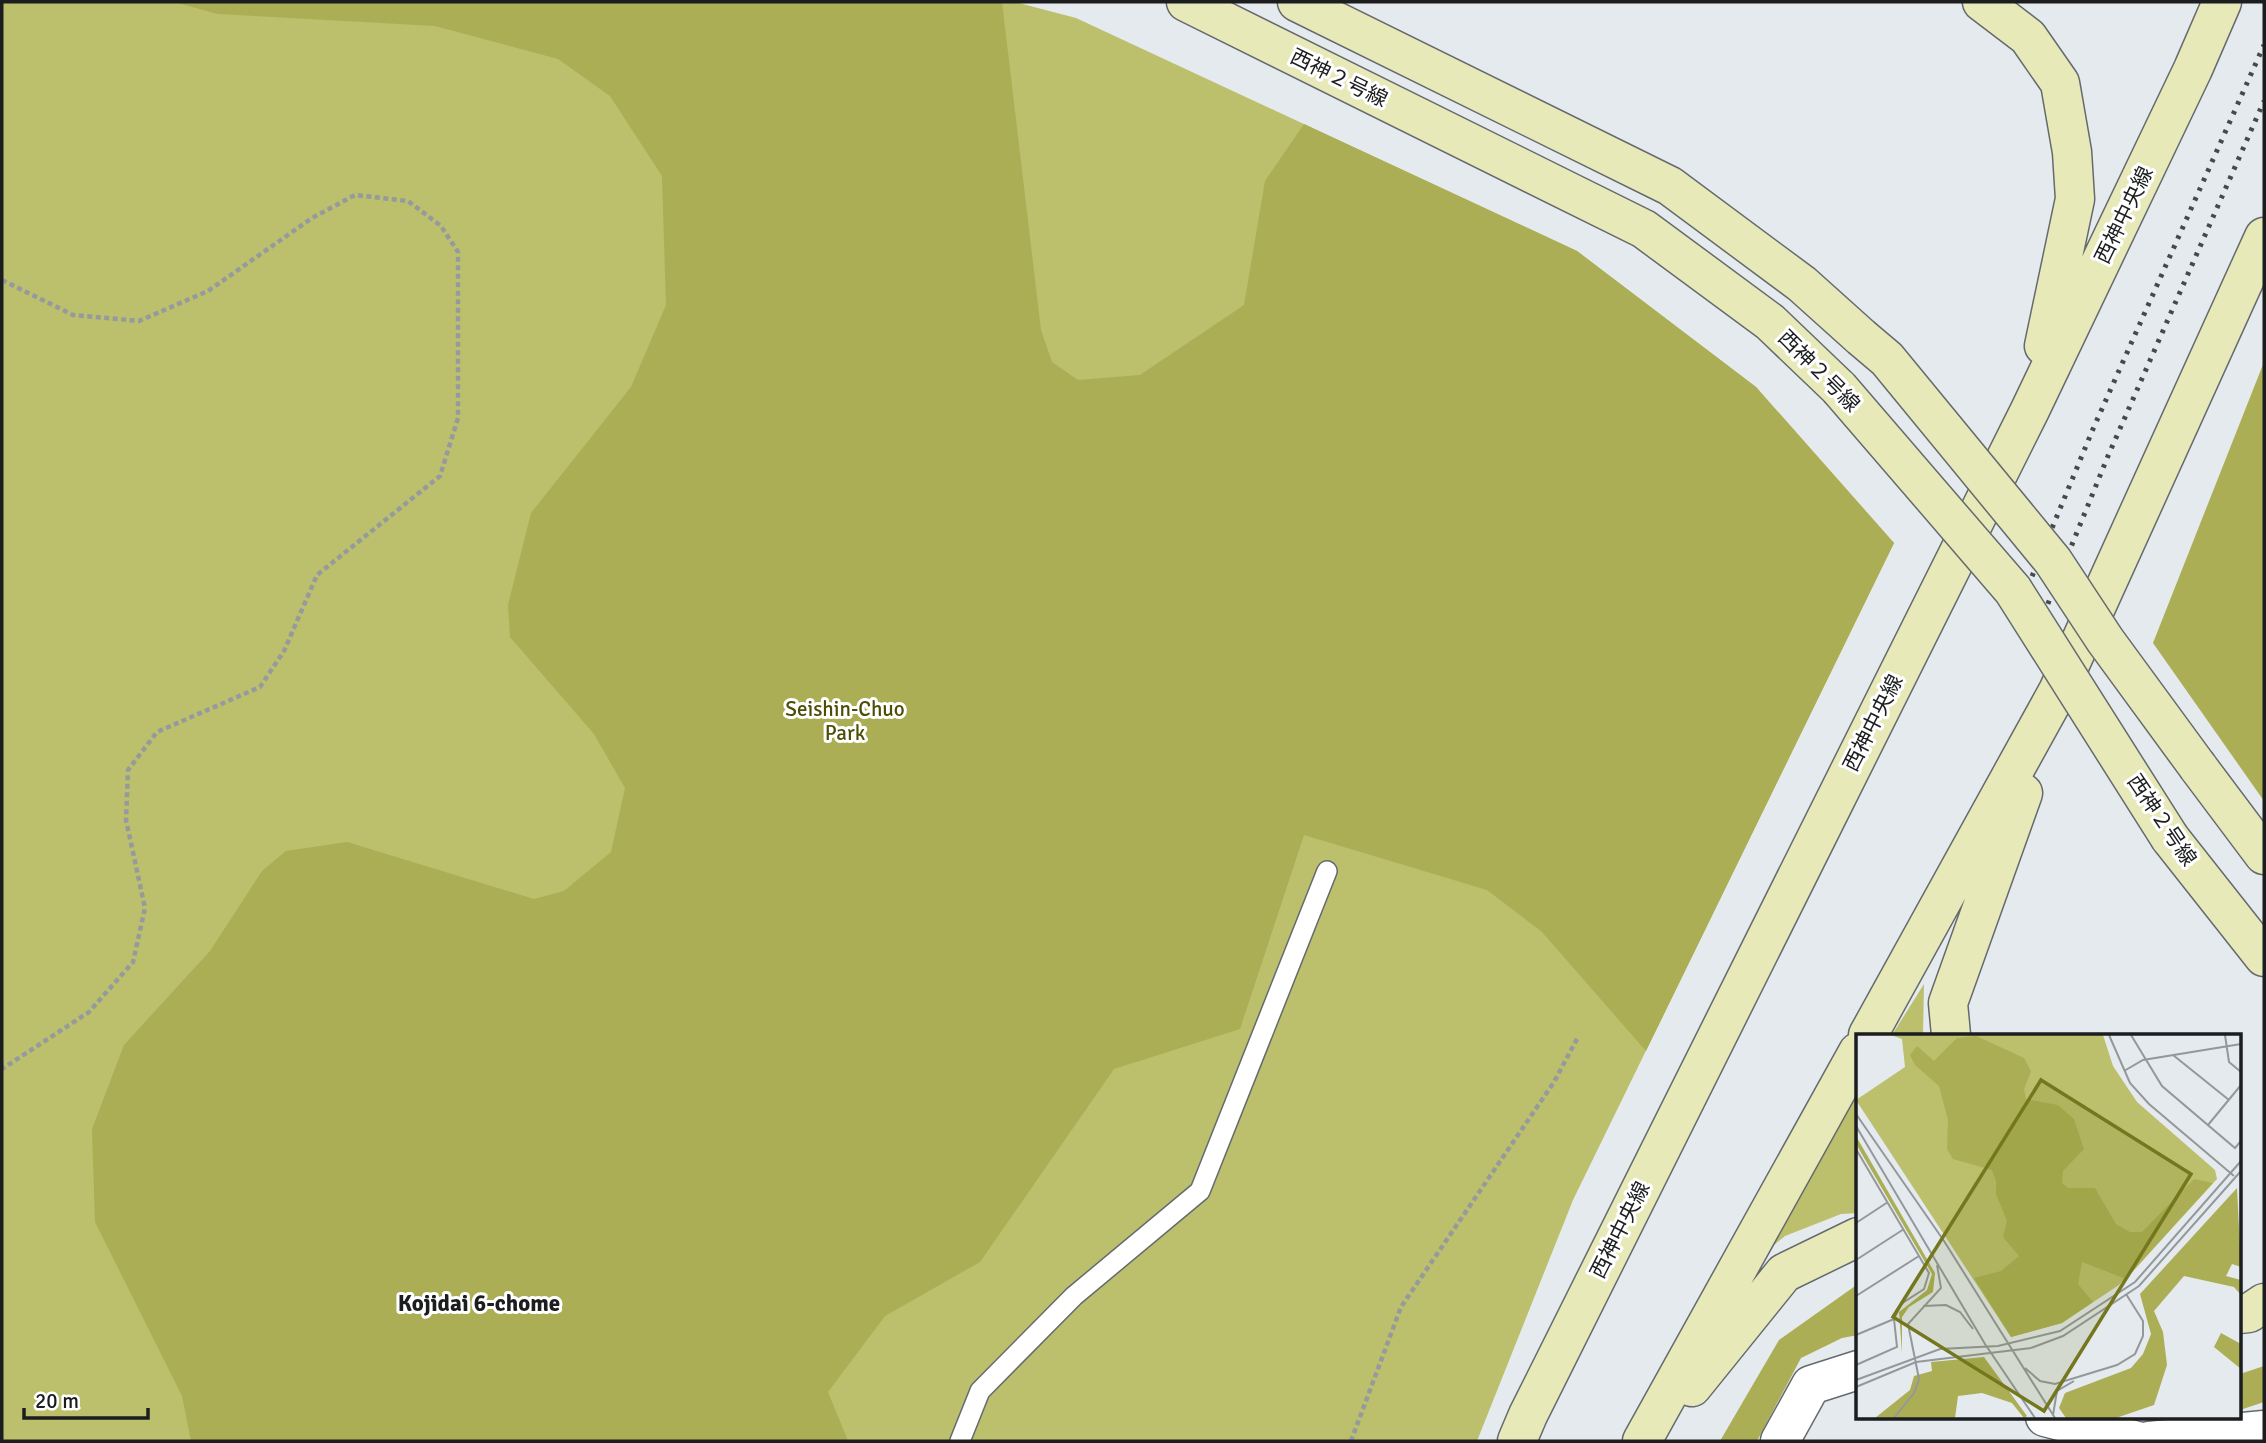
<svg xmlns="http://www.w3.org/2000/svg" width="2266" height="1443" font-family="Signika,'Noto Sans JP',sans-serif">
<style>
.green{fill:#bcbf6b}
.forest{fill:#abae54}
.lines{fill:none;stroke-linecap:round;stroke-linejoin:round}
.lane-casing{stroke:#656a6d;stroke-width:22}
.street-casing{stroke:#656a6d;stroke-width:41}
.secondary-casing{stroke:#656a6d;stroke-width:41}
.path{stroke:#969a9d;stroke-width:4.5;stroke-dasharray:5 3.5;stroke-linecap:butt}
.lane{stroke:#fff;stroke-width:19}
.street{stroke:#fff;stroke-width:38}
.secondary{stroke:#e8e9b8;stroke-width:38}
.rail{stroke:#46494b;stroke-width:5;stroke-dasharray:3.5 7;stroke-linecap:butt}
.secondary-bridge-casing{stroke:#656a6d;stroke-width:41;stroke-linecap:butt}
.secondary-bridge{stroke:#e8e9b8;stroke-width:38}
.labels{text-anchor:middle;stroke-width:6;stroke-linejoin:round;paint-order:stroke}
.street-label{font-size:21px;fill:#1b1d1f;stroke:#fff}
.park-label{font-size:21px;fill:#4c4e05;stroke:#fff}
.neighbourhood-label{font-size:23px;font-weight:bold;fill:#1b1d1f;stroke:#fff}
.inset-road{fill:none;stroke:#94989b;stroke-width:2}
.view{fill:#75771e;fill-opacity:0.15;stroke:#75771e;stroke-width:3.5}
.inset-edge{fill:none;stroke:#1b1d1f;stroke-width:3.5}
</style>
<rect width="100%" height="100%" fill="#e4eaee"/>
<path class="green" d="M2,2H1015L1076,18L1577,251L1756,387L1894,543L1573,1200L1477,1441H2Z
M1924,984L1923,1035H1892Z
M1858,1090V1213L1841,1214L1785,1236L1751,1264Z"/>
<path class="forest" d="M174,2H1002L1041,330L1052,362L1078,380L1140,375L1244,305L1265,181L1304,124L1577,251L1756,387L1894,543L1646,1051L1542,932L1487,890L1304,835L1240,1029L1114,1069L980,1262L885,1316L828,1392L848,1441H191L182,1396L95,1222L92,1129L124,1045L210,951L262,871L286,851L347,842L534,899L564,891L611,852L625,788L594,734L510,637L508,605L531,513L631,387L666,305L662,176L610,96L558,59L435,26L218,14Z
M2264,362V801L2153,643Z
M1858,1284V1335L1842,1338L1801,1358L1757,1441H1720L1779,1340Z
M2264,1366V1402L2240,1410V1374Z"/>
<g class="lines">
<g class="lane-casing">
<path id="lane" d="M960,1441L980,1391L1074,1296L1200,1191L1327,871"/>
</g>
<g class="street-casing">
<path id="street" d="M2045,1417L2137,1441
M1780,1441L1811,1385L1858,1370
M2149,1441L2264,1430"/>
</g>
<g class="secondary-casing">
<path id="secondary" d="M1186,2L1644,229L1770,322L1839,388
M1297,2L1670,186L1802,284L1861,337
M1982,2L2028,37L2060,83L2072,152L2075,199L2044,346
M2198,767L2264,855
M2170,838L2264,957
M1868,1035L2058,691L2264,237
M1951,1035L1948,1003L2023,793
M2240,1314L2249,1313L2264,1303
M1692,1387L1784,1273L1858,1237
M1517,1441L1528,1415L2030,410L2193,69L2222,2
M1642,1441L1858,1052"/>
</g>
<path class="path" d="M2,280L73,315L139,321L208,291L312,218L355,195L408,201L441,226L458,252V418L440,476L317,575L284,651L260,687L157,732L128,770L126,820L145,908L133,962L89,1012L2,1069
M1351,1441L1401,1307L1554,1082L1578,1037"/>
<use href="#lane" class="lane"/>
<use href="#street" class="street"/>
<use href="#secondary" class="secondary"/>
<path class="rail" d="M2016,615L2093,429L2264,45
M2036,633L2108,456L2264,101"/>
<g class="secondary-bridge-casing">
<path id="secondary-bridge" d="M1861,337L1887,359L2053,561L2105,640L2198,767
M1839,388L2013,590L2170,838"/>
</g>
<use href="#secondary-bridge" class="secondary-bridge"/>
</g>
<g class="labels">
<g class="street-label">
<text transform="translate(1339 78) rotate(26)" y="7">西神２号線</text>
<text transform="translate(2124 215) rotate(-64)" y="7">西神中央線</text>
<text transform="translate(1819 371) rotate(45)" y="7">西神２号線</text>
<text transform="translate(1873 723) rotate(-63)" y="7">西神中央線</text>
<text transform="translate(2162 820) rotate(56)" y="7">西神２号線</text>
<text transform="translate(1620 1230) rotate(-63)" y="7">西神中央線</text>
</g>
<g class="park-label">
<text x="845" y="716">Seishin-Chuo<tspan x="845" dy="24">Park</tspan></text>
</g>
<g class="neighbourhood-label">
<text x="479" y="1311">Kojidai 6-chome</text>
</g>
</g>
<g transform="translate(1856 1034)">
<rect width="385" height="385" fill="#e4eaee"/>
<path d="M35,1H247L257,32L281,68L359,136L361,145L263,251L206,289L155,303L0,66L49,33L46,5Z" fill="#bcbf6b"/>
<path d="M120,2L168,24L175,37L168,55L170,65L202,71L218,85L228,115L207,137L206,149L212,154H239L260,190L274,198H286L338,145L357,149L270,245L226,228L222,250L237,268L206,289L155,303L118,244L145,237L163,222L147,203L151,187L140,160V147L136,136L97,125L91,115L92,86L83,52L59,31L54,21L61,12L78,27L101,4ZM0,102L79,239L77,258L53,273L46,283V319L43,278L71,256L76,240L0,110ZM381,154L385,233L376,230L370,242L385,246V261L378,253L328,242L298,277L307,298L311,331L298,371L260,384H210L203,374L209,359L275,334L287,320L295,300L284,260ZM365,299L385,310V335L358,313ZM128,323L171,382L168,384L156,369L126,359L102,362L99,384H19L54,356L58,342L76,337L75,328Z" fill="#abae54"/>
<path class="inset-road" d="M253,1L274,49L293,70L378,142M275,1L306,52L379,114L385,107M369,1L373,28L385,38M317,21L373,66M268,37L287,26L385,10M0,80L88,207L199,384M352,91L385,51M0,92L129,310L179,384M0,115L73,239L68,255L45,270L38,285L41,313L0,331M0,189L32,168M0,226L48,195M0,262L63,222M67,272L90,271L104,278L117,295M0,301L38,285M169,334L184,347L199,350L261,331L279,320L287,302V287L270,260M0,346L84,315L142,312L204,297L279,248L385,127M0,353L60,328L175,314L207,302L283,252L385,137M197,381L201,357L218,347M38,384L58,359L63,345L52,290L85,254L81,231"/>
<path class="view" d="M185,46L335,140L188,377L37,283Z"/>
<rect width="385" height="385" class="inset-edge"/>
</g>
<rect width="2266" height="1443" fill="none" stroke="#1b1d1f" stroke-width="7"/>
<path d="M24 1408v10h124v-10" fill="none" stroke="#1b1d1f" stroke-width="3.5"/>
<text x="35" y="1408" font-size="21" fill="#1b1d1f" stroke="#ffffff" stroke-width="5" paint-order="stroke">20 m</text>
</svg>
